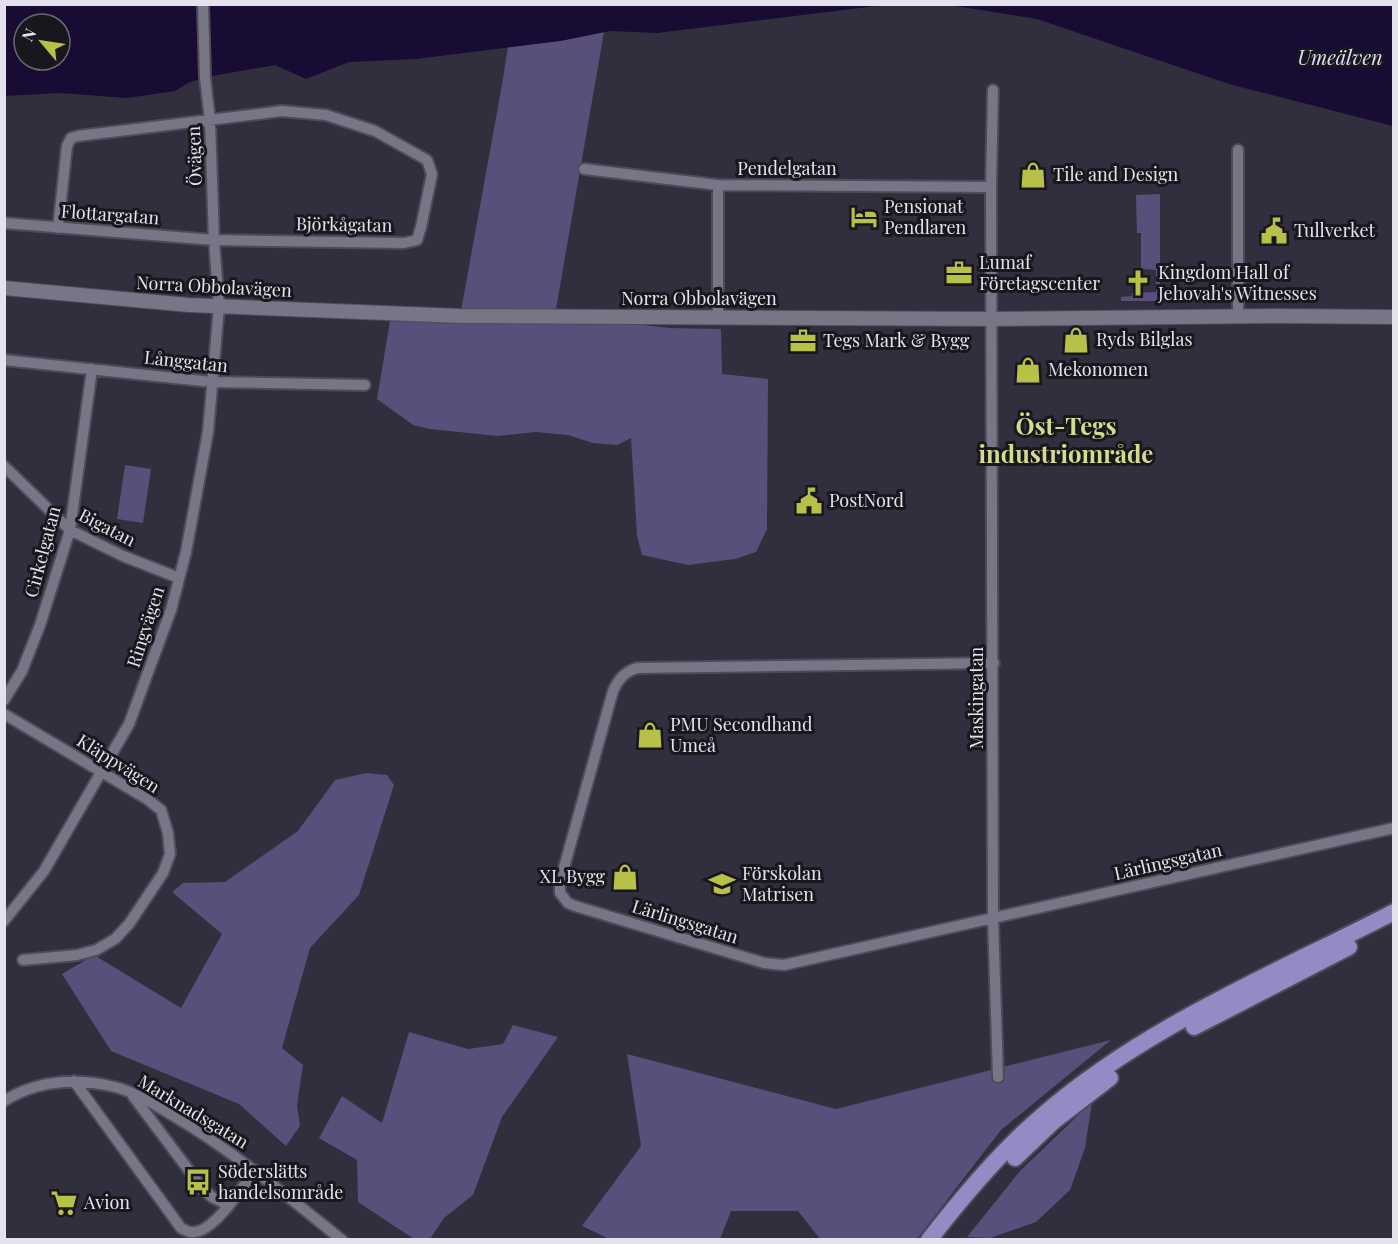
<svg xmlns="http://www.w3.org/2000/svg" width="1398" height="1244" font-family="'Playfair Display',serif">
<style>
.green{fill:#584f7a}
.water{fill:#180b34;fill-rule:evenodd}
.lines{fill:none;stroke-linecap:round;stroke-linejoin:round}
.minor-casing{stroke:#4e4b58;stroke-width:14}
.tertiary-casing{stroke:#4e4b58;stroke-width:16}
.trunk-casing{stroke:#4e4b58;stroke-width:20}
.minor{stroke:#777586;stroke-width:10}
.tertiary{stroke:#777586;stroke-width:14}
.trunk{stroke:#968ac4;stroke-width:16}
.labels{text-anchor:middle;stroke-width:6;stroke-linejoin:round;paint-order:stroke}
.street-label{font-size:18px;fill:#e4e2ec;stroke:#19171e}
.poi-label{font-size:18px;fill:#e4e2ec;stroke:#19171e;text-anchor:start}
.water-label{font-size:20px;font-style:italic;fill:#e2dcfc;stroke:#19171e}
.district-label{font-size:24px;font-weight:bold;fill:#d3db8d;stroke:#19171e}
</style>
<rect width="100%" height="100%" fill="#312e3d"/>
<path class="green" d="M604,32L555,315L670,328L721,329L722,374L768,379L767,529L756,552L735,559L688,565L642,555L637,536L631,438L617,445L593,443L568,435L536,432L498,436L430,429L413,425L377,399L390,321L459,322L503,79L508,46L560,41Z
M1160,194V301H1121V297L1132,296V293L1156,292V270L1141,269V233H1137L1136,195Z
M125,465L151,469L143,523L117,519Z
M366,773L387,775L394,785L359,895L310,948L282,1048L303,1065L297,1105L300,1126L286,1146L239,1104L111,1051L62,974L94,955L181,1008L222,934L172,892L183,883L225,882L298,831L335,780Z
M513,1025L558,1037L502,1117L473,1195L444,1218L430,1239H414L358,1202L357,1160L319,1138L342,1096L382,1123L409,1032L468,1049L503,1044Z
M1111,1040L1001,1130L917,1239H820L798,1211H731L720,1239H609L582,1226L641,1146L627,1054L836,1109Z
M1092,1102L1085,1148L1070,1190L1036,1222L990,1238L967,1237L1020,1171Z"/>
<path class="water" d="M5,5H1393V126L1229,84L1037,19L956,6H876L657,33L610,31L560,41L416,59L349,62L306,79L275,65L206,77L188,83L175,91L127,98L60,93L5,96ZM24,24H60V60H24Z"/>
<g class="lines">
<g class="minor-casing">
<path id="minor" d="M993,90L991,187L993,918L998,1077
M1238,150V316
M584,169L718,185L991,187
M718,185V316
M4,223L214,240L404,243L417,240L421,227L432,174L427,160L375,131L326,115L282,111L78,136L71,138L67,146L58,228
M4,360L212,382L365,385
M4,466L70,530L123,556L179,578
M994,663L637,668C624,672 618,680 613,691L560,882V893L568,903L575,906L764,963L784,965L1394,828
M4,700L22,671L40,625L70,530L92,369
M4,714L147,799L161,810L168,833L170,854L163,873L129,924L115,939L96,950L77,955L23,960
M4,921L44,871L129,724L171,610L186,552L208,432L219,306L214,240L210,121L205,77L203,4
M74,1081L181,1228C185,1230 189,1233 194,1232C215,1231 243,1186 255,1170
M133,1096L203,1189L212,1197L222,1202L231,1200
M4,1101C38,1080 77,1078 115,1087C135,1092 155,1105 172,1115C233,1151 287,1196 342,1240"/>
</g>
<g class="tertiary-casing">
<path id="tertiary" d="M4,288L189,305L460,316L993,319L1281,316L1394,317"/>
</g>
<g class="trunk-casing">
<path id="trunk" d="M1194,1027L1349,947
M1015,1158L1054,1121L1110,1078
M929,1240C963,1196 1001,1151 1043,1115C1146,1026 1274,974 1394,912"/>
</g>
<use href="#minor" class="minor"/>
<use href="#tertiary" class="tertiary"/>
<use href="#trunk" class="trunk"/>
</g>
<defs>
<g id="shop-bare" transform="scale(2.07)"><path d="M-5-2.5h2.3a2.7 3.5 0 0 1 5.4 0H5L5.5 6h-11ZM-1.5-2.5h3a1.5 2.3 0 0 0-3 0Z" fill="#b8c147" stroke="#19171e" stroke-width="2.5" paint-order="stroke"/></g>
<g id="hotel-bare" transform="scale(2.07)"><path d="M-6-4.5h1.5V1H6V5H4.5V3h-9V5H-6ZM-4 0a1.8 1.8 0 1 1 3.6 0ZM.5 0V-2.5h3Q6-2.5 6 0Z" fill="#b8c147" stroke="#19171e" stroke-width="2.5" paint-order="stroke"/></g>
<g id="civic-bare" transform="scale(2.07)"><path d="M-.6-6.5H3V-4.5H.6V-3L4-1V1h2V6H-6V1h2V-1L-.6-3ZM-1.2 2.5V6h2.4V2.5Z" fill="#b8c147" stroke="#19171e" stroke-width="2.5" paint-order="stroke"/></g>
<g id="office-bare" transform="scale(2.07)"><path d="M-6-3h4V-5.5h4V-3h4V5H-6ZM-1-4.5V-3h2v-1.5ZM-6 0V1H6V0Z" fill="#b8c147" stroke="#19171e" stroke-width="2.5" paint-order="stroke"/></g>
<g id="church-bare" transform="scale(2.07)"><path d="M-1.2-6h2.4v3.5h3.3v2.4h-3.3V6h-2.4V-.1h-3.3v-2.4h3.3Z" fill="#b8c147" stroke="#19171e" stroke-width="2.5" paint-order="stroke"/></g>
<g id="school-bare" transform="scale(2.07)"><path d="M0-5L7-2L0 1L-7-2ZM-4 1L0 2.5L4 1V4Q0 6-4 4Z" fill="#b8c147" stroke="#19171e" stroke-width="2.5" paint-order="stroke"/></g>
<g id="bus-bare" transform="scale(2.07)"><path d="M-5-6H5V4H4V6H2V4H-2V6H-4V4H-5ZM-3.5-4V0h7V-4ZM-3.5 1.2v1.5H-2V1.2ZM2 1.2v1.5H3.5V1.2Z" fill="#b8c147" stroke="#19171e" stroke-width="2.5" paint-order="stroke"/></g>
<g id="supermarket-bare" transform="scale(2.07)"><path d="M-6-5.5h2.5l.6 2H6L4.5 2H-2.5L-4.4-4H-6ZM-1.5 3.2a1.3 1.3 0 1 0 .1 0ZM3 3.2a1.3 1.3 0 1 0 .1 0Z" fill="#b8c147" stroke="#19171e" stroke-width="2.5" paint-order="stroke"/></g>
</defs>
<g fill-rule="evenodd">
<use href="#shop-bare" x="1033" y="175"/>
<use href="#hotel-bare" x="864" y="217"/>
<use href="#civic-bare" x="1274" y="231"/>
<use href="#office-bare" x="959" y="273"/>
<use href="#church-bare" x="1138" y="283"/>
<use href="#shop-bare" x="1076" y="340"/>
<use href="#office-bare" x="803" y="341"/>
<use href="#shop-bare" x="1028" y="370"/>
<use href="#civic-bare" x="809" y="501"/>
<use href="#shop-bare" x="650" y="735"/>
<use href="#shop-bare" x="625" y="877"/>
<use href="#school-bare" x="722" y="884"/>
<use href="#bus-bare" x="198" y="1182"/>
<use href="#supermarket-bare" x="64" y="1203"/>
</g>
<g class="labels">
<g class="street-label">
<text transform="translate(195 156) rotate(-92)" y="6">Övägen</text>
<text x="787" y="175">Pendelgatan</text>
<text transform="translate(110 215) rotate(4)" y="6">Flottargatan</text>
<text transform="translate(344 225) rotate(1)" y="6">Björkågatan</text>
<text transform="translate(214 287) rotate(3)" y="6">Norra Obbolavägen</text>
<text x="699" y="305">Norra Obbolavägen</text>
<text transform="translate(186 362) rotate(6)" y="6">Långgatan</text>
<text transform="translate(107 528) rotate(27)" y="6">Bigatan</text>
<text transform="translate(43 552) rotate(-75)" y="6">Cirkelgatan</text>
<text transform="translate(146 627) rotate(-72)" y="6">Ringvägen</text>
<text transform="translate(977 698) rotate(-90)" y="6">Maskingatan</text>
<text transform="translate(118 764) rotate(32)" y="6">Kläppvägen</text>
<text transform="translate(1168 862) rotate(-13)" y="6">Lärlingsgatan</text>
<text transform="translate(685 922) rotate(17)" y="6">Lärlingsgatan</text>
<text transform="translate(193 1112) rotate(31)" y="6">Marknadsgatan</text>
</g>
<g class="poi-label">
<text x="1053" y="181">Tile and Design</text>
<text x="884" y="213">Pensionat<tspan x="884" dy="21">Pendlaren</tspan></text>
<text x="1294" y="237">Tullverket</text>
<text x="979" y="269">Lumaf<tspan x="979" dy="21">Företagscenter</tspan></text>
<text x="1158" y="279">Kingdom Hall of<tspan x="1158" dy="21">Jehovah's Witnesses</tspan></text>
<text x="1096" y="346">Ryds Bilglas</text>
<text x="823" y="347">Tegs Mark &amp; Bygg</text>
<text x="1048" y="376">Mekonomen</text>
<text x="829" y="507">PostNord</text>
<text x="670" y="731">PMU Secondhand<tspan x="670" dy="21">Umeå</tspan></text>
<text x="742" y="880">Förskolan<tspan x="742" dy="21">Matrisen</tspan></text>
<text x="605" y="883" text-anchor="end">XL Bygg</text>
<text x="218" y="1178">Söderslätts<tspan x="218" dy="21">handelsområde</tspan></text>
<text x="84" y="1209">Avion</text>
</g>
<g class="water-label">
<text x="1340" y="65">Umeälven</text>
</g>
<g class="district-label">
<text x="1066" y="435">Öst-Tegs<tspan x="1066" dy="28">industriområde</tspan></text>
</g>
</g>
<rect width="1398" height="1244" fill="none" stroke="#e4e2ec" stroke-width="12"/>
<g transform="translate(42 42) rotate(299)"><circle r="28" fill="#19171e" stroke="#6a6870" stroke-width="1.5"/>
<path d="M0-4.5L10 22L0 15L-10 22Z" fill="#b8c147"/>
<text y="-9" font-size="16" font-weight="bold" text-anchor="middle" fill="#e4e2ec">N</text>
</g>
</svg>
